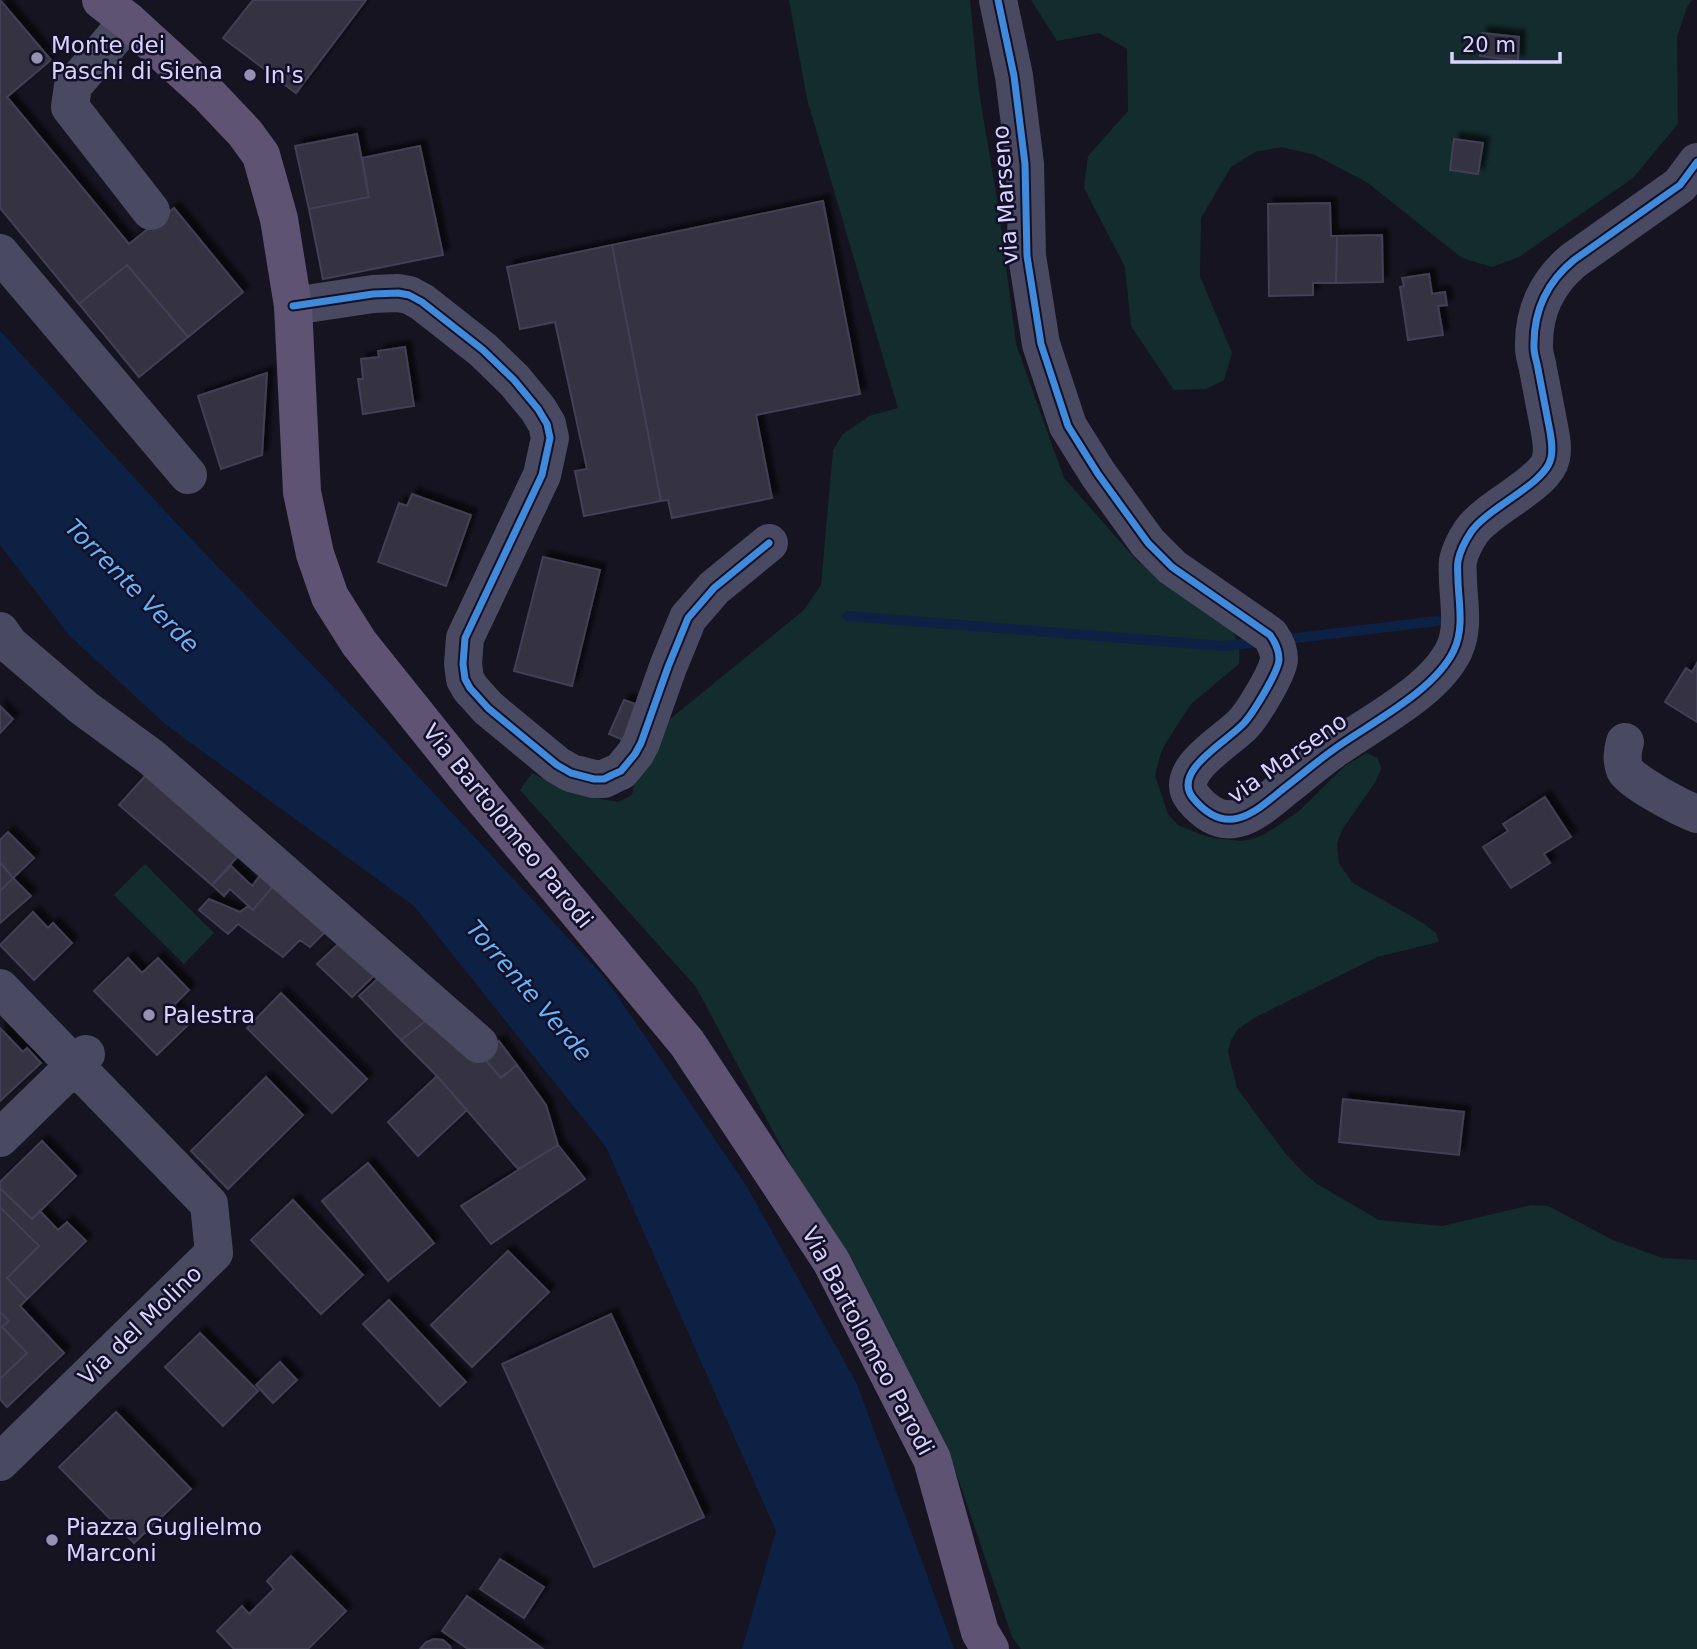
<svg xmlns="http://www.w3.org/2000/svg" width="1697" height="1649" font-family="'DejaVu Sans',sans-serif">
<style>
.green{fill:#132c2d}
.water{fill:#0d2144}
.lines{fill:none;stroke-linecap:round;stroke-linejoin:round}
.stream{stroke:#0d2144;stroke-width:10}
.building{fill:#343243;stroke:#433f54;stroke-width:2;filter:url(#shadow)}
.minor{stroke:#4a4962;stroke-width:38}
.major{stroke:#5e5373;stroke-width:38}
.cycleway-casing{stroke:#130f26;stroke-width:11}
.cycleway{stroke:#408adc;stroke-width:7}
.poi-dot{fill:#9591b1;stroke:#130f26;stroke-width:2.5}
.labels{text-anchor:middle;stroke-width:5;stroke-linejoin:round;paint-order:stroke}
.poi-label{font-size:23px;fill:#d9d4ff;stroke:#130f26;text-anchor:start}
.street-label{font-size:23px;fill:#d9d4ff;stroke:#130f26}
.water-label{font-size:24px;font-style:italic;fill:#62b6ff;stroke:#130f26}
</style>
<defs>
<filter id="shadow"><feDropShadow dx="6" dy="-6" stdDeviation="2" flood-color="#0009"/></filter>
</defs>
<rect width="100%" height="100%" fill="#161421"/>
<path class="green" d="M789,0H970L979,92L999,211L1016,344L1064,478L1138,562L1227,621C1236,636 1241,646 1239,664L1191,704L1164,746L1160,756L1155,775L1168,814L1178,825L1202,835L1214,838L1241,841L1252,839L1263,835L1298,812L1345,766L1367,753L1378,758L1381,768L1376,781L1342,830L1337,844L1339,864L1353,883L1423,923L1436,933L1439,942L1377,957L1256,1017L1238,1029L1231,1040L1228,1051L1230,1061L1237,1088L1285,1153L1304,1173L1317,1184L1379,1220L1442,1226L1531,1205L1548,1206L1613,1240L1662,1258L1697,1260V1649H1021L1012,1637L958,1478L696,987L520,790L532,773L564,789L592,797L618,802L632,795L640,753L670,719L804,610L821,585L833,450L843,434L869,416L898,408L807,99Z
M1031,0H1692L1687,7L1677,37L1678,124L1633,178L1519,257L1492,267L1462,258L1368,183L1315,155L1282,147L1255,152L1231,167L1201,218L1200,276L1232,353L1224,380L1206,389L1174,390L1131,326L1125,267L1084,188L1088,156L1128,111L1127,49L1099,33L1057,41Z
M145,864L214,933L184,964L114,895Z"/>
<path class="water" d="M0,331L176,523L391,747L606,979L746,1185L857,1384L954,1649H742L776,1531L606,1147L414,906L165,724L70,636L0,545Z"/>
<g class="lines">
<path class="stream" d="M848,616L1223,646L1261,642
M1280,640L1437,621"/>
</g>
<path class="building" d="M0,0L51,60L7,97L129,244L174,208L243,292L188,337L127,265L79,304L0,208Z
M253,0H366L296,93L223,38Z
M1482,33L1519,37L1518,61L1480,56Z
M357,134L369,197L309,209L295,146Z
M1454,139L1483,143L1478,174L1450,170Z
M420,146L443,255L323,279L309,209L369,197L362,158Z
M823,201L860,394L756,415L772,498L672,518L668,500L661,501L612,245Z
M1330,203L1331,236H1337L1336,283H1313V295L1269,296L1268,204Z
M1382,235L1383,282L1336,283L1337,236Z
M612,245L661,501L584,516L575,471L587,469L555,322L520,329L507,267Z
M127,265L188,337L139,377L79,304Z
M1429,274L1432,294L1445,292L1447,305L1438,306L1443,335L1408,340L1400,287L1404,286L1402,278Z
M405,347L414,406L363,414L358,379H363L361,359L379,357L378,351Z
M267,373L262,455L221,469L198,396Z
M412,494L471,515L446,586L378,562L399,503L407,506Z
M543,557L600,570L572,686L514,671Z
M1697,663V722L1665,702L1686,668L1692,672Z
M624,700L644,707L628,742L609,734Z
M0,706L13,719L0,733Z
M147,774L239,855L212,885L119,805Z
M1545,797L1571,837L1544,854L1550,863L1511,888L1483,847L1508,831L1503,824Z
M8,832L34,858L13,878L0,862V840Z
M0,862L13,878L0,891Z
M231,866L252,886L265,869L275,884L253,910L230,889L224,896L212,885Z
M13,878L31,896L0,923V891Z
M275,884L328,929L310,947L300,940L283,957L238,924L228,934L199,910L209,899L240,912L248,906L253,910Z
M33,912L48,928L53,923L72,943L34,980L0,945Z
M348,935L381,969L352,997L317,964Z
M128,958L142,973L158,958L189,990L173,1006L190,1023L157,1055L94,991Z
M385,972L437,1012L401,1040L359,996Z
M281,993L367,1079L332,1113L247,1028Z
M437,1012L466,1037L501,1078L517,1065L546,1105L558,1145L518,1169L437,1076L401,1040Z
M0,1028L23,1052L27,1048L41,1063L0,1101Z
M499,1041L517,1065L501,1078L481,1055Z
M437,1076L467,1110L418,1156L388,1122Z
M266,1077L303,1115L228,1189L191,1151Z
M1343,1099L1464,1112L1459,1155L1339,1142Z
M42,1141L76,1176L32,1219L0,1188V1182Z
M558,1145L585,1179L491,1244L461,1206Z
M368,1163L434,1243L388,1281L322,1201Z
M0,1188L32,1219L40,1211L58,1230L67,1222L86,1241L27,1299L7,1278L39,1246L0,1207Z
M293,1200L363,1275L321,1314L251,1240Z
M0,1207L39,1246L7,1278L27,1299L20,1306L64,1353L7,1407L0,1399V1379L27,1353L2,1327L9,1321L0,1312Z
M508,1251L549,1292L472,1367L431,1325Z
M389,1300L466,1382L440,1406L363,1324Z
M0,1312L9,1321L2,1327L27,1353L0,1379Z
M611,1314L704,1517L594,1567L502,1364Z
M200,1333L258,1391L223,1426L165,1367Z
M280,1362L297,1380L273,1403L256,1385Z
M116,1412L191,1489L134,1543L59,1467Z
M291,1556L346,1611L308,1649H234L217,1631L242,1606L249,1614L274,1589L267,1581Z
M500,1559L544,1587L524,1618L480,1589Z
M467,1596L543,1649H468L442,1631Z
M434,1639L443,1640L450,1646L451,1649H420L426,1642Z"/>
<g class="lines">
<path class="minor" d="M998,0L1014,76L1025,164L1027,256L1041,344L1068,426L1098,474L1148,543L1172,567L1270,635C1275,642 1279,650 1279,659C1279,671 1253,713 1244,723C1228,741 1171,771 1193,798C1226,838 1253,814 1283,789C1300,776 1316,762 1333,750C1370,723 1434,692 1454,650C1464,629 1459,604 1458,582C1458,575 1457,567 1458,561C1460,551 1465,541 1471,532C1488,507 1546,484 1551,458C1554,445 1549,428 1547,416C1544,400 1541,384 1538,369C1537,362 1534,355 1534,348C1533,312 1547,282 1574,260L1680,185L1697,162
M128,21L73,86L70,107L151,211
M0,253L188,475
M293,306L373,294L398,293L409,295L422,302L483,350L514,380L538,409L547,424L550,438L542,475L465,638L463,664L465,679L470,688L488,708L557,765L571,773L594,779H604L612,775L621,771L635,754L641,743L668,667L688,618L714,588L769,543
M0,631L9,644L84,708L151,757L479,1044
M1625,742C1622,752 1621,760 1625,770C1631,782 1683,809 1697,814
M0,988L209,1204L214,1253L0,1462
M0,1138L86,1054"/>
<path class="major" d="M101,0L128,21L208,94L245,133L261,155L279,219L293,306L302,492L315,554L330,597L359,643L484,799L687,1043L831,1261L932,1459L980,1632L990,1649"/>
<g class="cycleway-casing">
<path id="cycleway" d="M998,0L1014,76L1025,164L1027,256L1041,344L1068,426L1098,474L1148,543L1172,567L1270,635C1275,642 1279,650 1279,659C1279,671 1253,713 1244,723C1228,741 1171,771 1193,798C1226,838 1253,814 1283,789C1300,776 1316,762 1333,750C1370,723 1434,692 1454,650C1464,629 1459,604 1458,582C1458,575 1457,567 1458,561C1460,551 1465,541 1471,532C1488,507 1546,484 1551,458C1554,445 1549,428 1547,416C1544,400 1541,384 1538,369C1537,362 1534,355 1534,348C1533,312 1547,282 1574,260L1680,185L1697,162
M293,306L373,294L398,293L409,295L422,302L483,350L514,380L538,409L547,424L550,438L542,475L465,638L463,664L465,679L470,688L488,708L557,765L571,773L594,779H604L612,775L621,771L635,754L641,743L668,667L688,618L714,588L769,543"/>
</g>
<use href="#cycleway" class="cycleway"/>
</g>
<g class="poi-dot">
<circle cx="37" cy="58" r="7"/>
<circle cx="250" cy="75" r="7"/>
<circle cx="149" cy="1015" r="7"/>
<circle cx="52" cy="1540" r="7"/>
</g>
<g class="labels">
<g class="poi-label">
<text x="51" y="53">Monte dei<tspan x="51" dy="26">Paschi di Siena</tspan></text>
<text x="264" y="83">In's</text>
<text x="163" y="1023">Palestra</text>
<text x="66" y="1535">Piazza Guglielmo<tspan x="66" dy="26">Marconi</tspan></text>
</g>
<g class="street-label">
<text transform="translate(1005 195) rotate(-94)" y="8">via Marseno</text>
<text transform="translate(1287 758) rotate(-35)" y="8">via Marseno</text>
<text transform="translate(508 826) rotate(51)" y="8">Via Bartolomeo Parodi</text>
<text transform="translate(140 1325) rotate(-44)" y="8">Via del Molino</text>
<text transform="translate(868 1341) rotate(62)" y="8">Via Bartolomeo Parodi</text>
</g>
<g class="water-label">
<text transform="translate(132 586) rotate(45)" y="8">Torrente Verde</text>
<text transform="translate(529 991) rotate(49)" y="8">Torrente Verde</text>
</g>
</g>
<path d="M1452 52v10h108v-10" fill="none" stroke="#d9d4ff" stroke-width="3.5"/>
<text x="1462" y="52" font-size="21" fill="#d9d4ff" stroke="#130f26" stroke-width="5" paint-order="stroke">20 m</text>
</svg>
